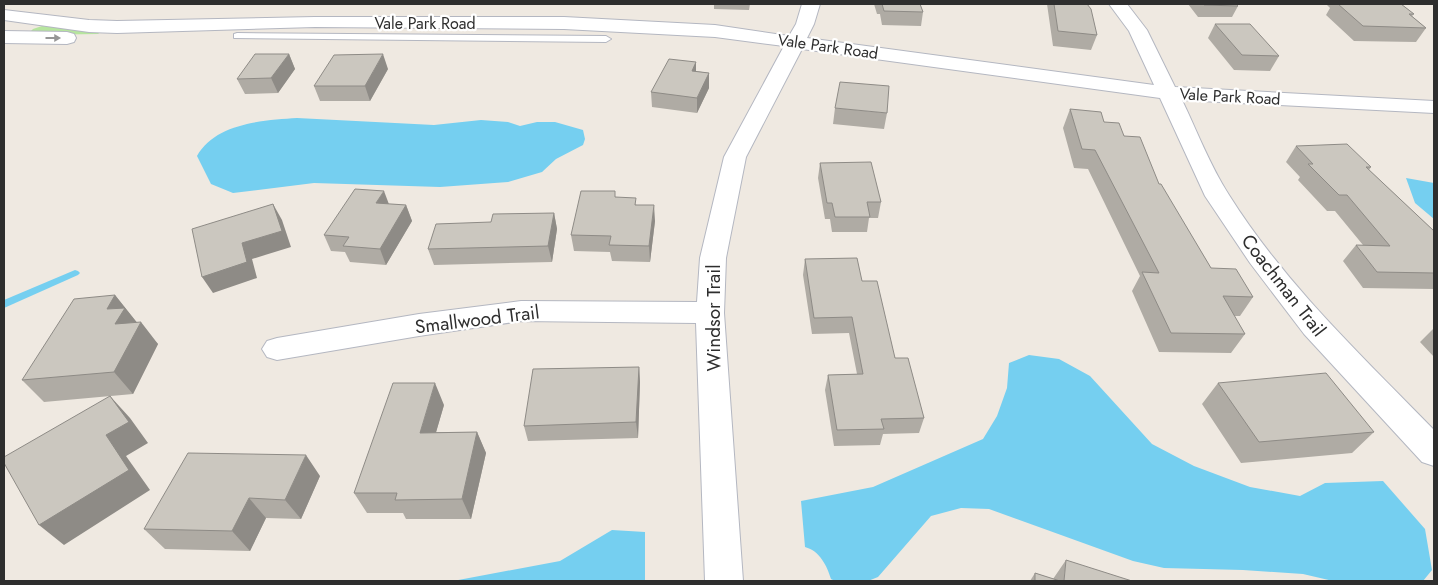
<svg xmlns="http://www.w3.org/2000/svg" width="1438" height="585" font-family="Jost,sans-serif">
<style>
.green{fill:#b6e59e}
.water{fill:#75cff0}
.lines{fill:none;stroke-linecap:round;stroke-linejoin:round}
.stream{fill:#75cff0;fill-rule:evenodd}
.lane-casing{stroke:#b4b7c1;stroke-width:2}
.street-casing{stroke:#b4b7c1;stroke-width:2}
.lane{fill:#fff;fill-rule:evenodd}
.street{fill:#fff;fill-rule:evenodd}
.wall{fill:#afaba4}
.shaded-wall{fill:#8e8b86}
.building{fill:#cbc7bf;stroke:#8e8b86}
.oneway{fill:#969696}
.labels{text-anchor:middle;stroke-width:4.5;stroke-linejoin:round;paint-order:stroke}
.far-street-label{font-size:16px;fill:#2e2e2e;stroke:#fff}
.street-label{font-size:19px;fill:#2e2e2e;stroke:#fff}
</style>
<rect width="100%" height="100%" fill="#efe9e1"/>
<path class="green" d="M42,26L102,31L98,34L33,35L29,33L33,29Z"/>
<path class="water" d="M297,118L434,125L481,120L508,122L520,126L537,122H555L583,130L585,139L583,145L556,159L542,172L508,182L440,187L314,183L233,193L211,184L197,156C215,123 264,120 297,118Z
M1406,178L1434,183V219L1415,203Z
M1029,355L1059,359L1090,376L1152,444L1194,466L1250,487L1300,496L1325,483L1383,481L1425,529L1432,570L1423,581H1333L1303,574L1243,570L1164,568L1133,561L989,509L961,508L931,516L878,577L868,581H835L831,579C827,566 820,551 805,547L801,501L873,487L983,439L997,416L1007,388L1009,363Z
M612,530L645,532V581H453L560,561Z"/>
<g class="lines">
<path class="stream" d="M75,270L78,271L80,273L78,275L4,308V300Z"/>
<g class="lane-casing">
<path id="lane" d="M237,33L606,36L611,39L606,42L234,38V34Z"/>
</g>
<g class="street-casing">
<path id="street" d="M802,4H820L814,24L807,38L1154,85L1129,31L1109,4H1127L1147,30L1175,87L1434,101V113L1182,100C1197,131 1210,166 1229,195C1285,284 1362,356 1434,430V466L1422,462L1304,334L1250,263L1205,196L1160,98L802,49L746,157L726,258L724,313L743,581H705L696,323L521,321L419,336L277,360L267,357L262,349L267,341L277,338L419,314L521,301L697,302L700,258L724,157L784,46L715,37L564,29L315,27L117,33L89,32L4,20V10L89,20L117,21L315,17H564L715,25L789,36L796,24Z
M4,31L67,32L74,34L76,38L74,42L67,44L4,43Z"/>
</g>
<use href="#lane" class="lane"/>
<use href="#street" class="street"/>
</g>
<path class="wall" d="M714,4H750L749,10L714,9Z
M874,4H920L923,12L921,26L882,25L880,14H877Z
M1047,4H1087L1097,35L1091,50L1053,46Z
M1188,4H1236L1238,6L1232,17H1198Z
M1326,4H1401L1414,14L1412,16L1426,28L1416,42L1354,41L1326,15L1330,8Z
M1215,24L1279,56L1270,71L1234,70L1208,38Z
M289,54L295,69L278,93L245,94L237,79Z
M696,62V71L709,73V88L697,113L652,107L651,92Z
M388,69L370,101H320L314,86Z
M835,108L887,113L884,129L833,124Z
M1070,109L1104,122L1124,136L1159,184L1211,268L1253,297L1240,316H1234L1245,334L1231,353L1159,352L1132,291L1140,276L1088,169L1074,168L1063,128Z
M1296,146L1371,167L1369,170L1434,231V289L1363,288L1343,261L1356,245H1363L1335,211H1327L1298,180L1300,177L1286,162Z
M820,163L881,202L878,218H869L867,232H832L830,219H825L818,178Z
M616,197L637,205L655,221L650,262L612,261L610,252L574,251L571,235Z
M389,204L406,205L412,221L386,265L350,262L345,252L331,251L324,235Z
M554,213L557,229L552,262L434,265L428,249L491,222Z
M805,259L862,281L895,358L924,418L919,433L883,434L880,445L834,446L825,390L828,375L857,374L849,333L812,334L803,275Z
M115,295L137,323L158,344L133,394L44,402L22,380Z
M1434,328V357L1420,342Z
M639,367L640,382L638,438L528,441L524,426Z
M1218,383L1374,432L1352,453L1241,463L1202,404Z
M444,405L436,432H477L486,453L471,519H406L403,513H367L354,493Z
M320,476L301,519L266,518L250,551L165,549L144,529Z
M1066,560L1064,581H1030L1035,573L1053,579Z"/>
<path class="shaded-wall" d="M289,54L295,69L278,93L271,78Z
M383,54L388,69L370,101L365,86Z
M696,62V77L692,71Z
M709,73V88L697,113V98Z
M384,191L390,207L376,203Z
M273,204L282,220L291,247L252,259L257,278L213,293L202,277L242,243Z
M406,205L412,221L386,265L380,249Z
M654,205L655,221L650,262L649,246Z
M554,213L557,229L552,262L548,246Z
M115,295L139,325L141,322L158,344L133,394L114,372L115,324L107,309Z
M639,367L640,382L638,438L636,422Z
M435,383L444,405L430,453L420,433Z
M110,396L130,418L148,443L126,456L150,490L64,545L39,525L106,435Z
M477,432L486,453L471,519L462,499Z
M306,455L320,476L301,519L285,500Z
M249,498L266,518L250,551L232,531Z"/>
<path class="building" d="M882,4H920L923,12L884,11Z
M1054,4H1087L1091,9L1097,35L1058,31Z
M1203,4H1236L1238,6L1204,5Z
M1338,4H1401L1414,14H1409L1426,28L1363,26Z
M1215,24H1250L1279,56L1242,55Z
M255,54H289L271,78L237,79Z
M383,54L365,86H314L334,55Z
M669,59L696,62L692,71L709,73L697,98L651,92Z
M840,82L889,86L887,113L835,108Z
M1070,109L1101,112L1104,122L1119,123L1124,136L1140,137L1159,184H1161L1211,268L1236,269L1253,297L1223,296L1245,334L1171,333L1142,272L1159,273L1095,150L1082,149Z
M1347,144L1371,167H1366L1434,231V273L1377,272L1356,245L1390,246L1347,195H1339L1308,164H1313L1296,146Z
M871,162L881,202H867L870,217H835L832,203H827L820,163Z
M355,189L384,191L376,203L406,205L380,249L343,246L349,237L324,235Z
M581,191H615V197L636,198L635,205H654L649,246L609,245L611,236L571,235Z
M273,204L282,231L242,243L247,262L202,277L192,229Z
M554,213L548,246L428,249L436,224L491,222L493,214Z
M857,258L862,281H877L895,358H908L924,418L881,419L884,429L837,430L828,375L863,374L852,317L814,318L805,259Z
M115,295L107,309L125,308L115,324L141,322L114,372L22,380L74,299Z
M639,367L636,422L524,426L533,369Z
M1326,373L1374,432L1259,442L1218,383Z
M393,383H435L420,433L477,432L462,499L395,500L397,493H354Z
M110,396L129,422L106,435L129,470L39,525L4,463V457Z
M188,453L306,455L285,500L249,498L232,531L144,529Z
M1066,560L1132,581H1064Z
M1035,573L1060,581H1035Z"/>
<defs><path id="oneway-solid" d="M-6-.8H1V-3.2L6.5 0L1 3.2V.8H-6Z" transform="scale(1.25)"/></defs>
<use class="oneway" href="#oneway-solid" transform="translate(53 38)"/>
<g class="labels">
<g class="far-street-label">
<text x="425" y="29">Vale Park Road</text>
<text transform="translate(828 46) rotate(8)" y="6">Vale Park Road</text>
<text transform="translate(1230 96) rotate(3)" y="6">Vale Park Road</text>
</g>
<g class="street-label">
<text transform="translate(1284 285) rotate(52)" y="7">Coachman Trail</text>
<text transform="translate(713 318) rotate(-90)" y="7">Windsor Trail</text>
<text transform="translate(477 319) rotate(-7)" y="7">Smallwood Trail</text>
</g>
</g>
<rect width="1438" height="585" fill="none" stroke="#2e2e2e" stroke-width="10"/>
</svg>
